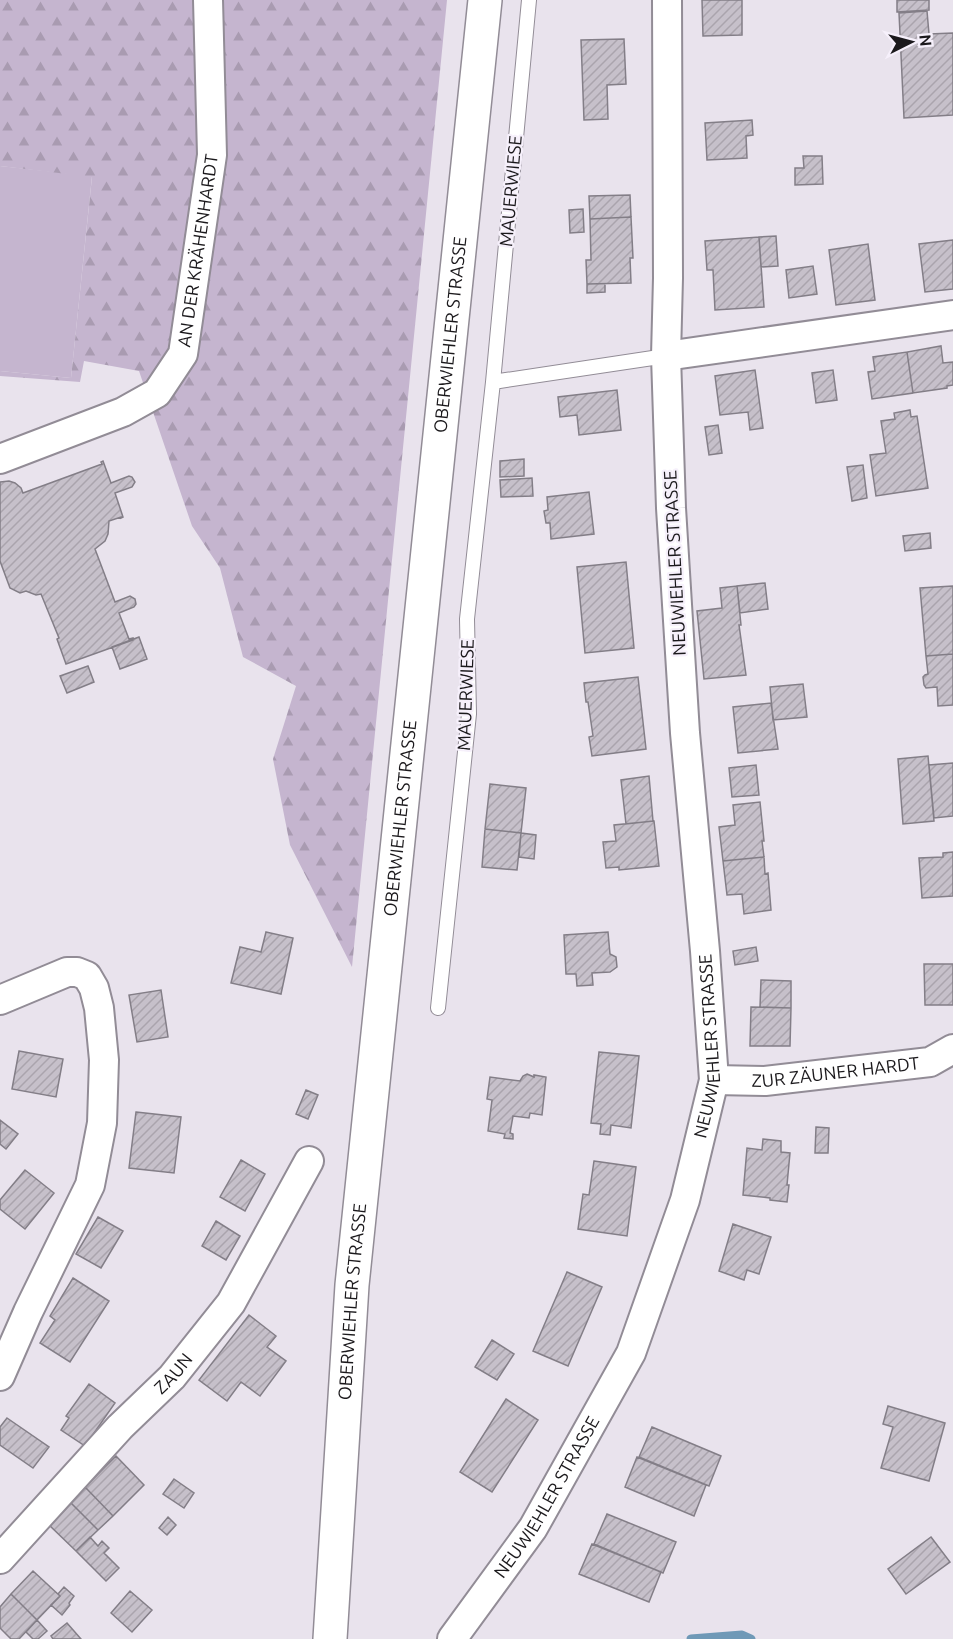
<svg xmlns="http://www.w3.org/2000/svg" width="953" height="1639" font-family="Ubuntu,sans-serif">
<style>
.grass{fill:#c5b5cf}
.forest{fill:url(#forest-firs)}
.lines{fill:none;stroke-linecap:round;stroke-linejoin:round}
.stream{stroke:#6f99b7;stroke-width:9}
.building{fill:url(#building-hatch);stroke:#837e87;stroke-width:1.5}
.lane-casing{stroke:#928c96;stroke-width:16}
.street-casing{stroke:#928c96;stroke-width:32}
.primary-casing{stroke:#928c96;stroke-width:36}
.lane{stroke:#fff;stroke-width:14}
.street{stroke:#fff;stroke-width:28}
.primary{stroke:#fff;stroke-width:33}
.labels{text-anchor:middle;stroke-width:4.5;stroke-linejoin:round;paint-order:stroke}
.street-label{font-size:18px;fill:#1b191c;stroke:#f6f0fb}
</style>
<defs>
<pattern id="forest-firs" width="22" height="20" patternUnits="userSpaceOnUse" patternTransform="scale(1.5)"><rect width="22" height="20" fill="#c5b5cf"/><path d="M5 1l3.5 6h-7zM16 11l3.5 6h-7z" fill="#a99bb1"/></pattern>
<pattern id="building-hatch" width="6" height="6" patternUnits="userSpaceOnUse" patternTransform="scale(1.5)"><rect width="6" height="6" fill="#c6c0ca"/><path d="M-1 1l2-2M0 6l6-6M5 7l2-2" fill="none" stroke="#aaa4ad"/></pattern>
</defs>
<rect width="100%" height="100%" fill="#e9e3ed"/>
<path class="grass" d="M0,166L92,176L71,378L0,371Z"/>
<path class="forest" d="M0,0H447L352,967L290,845L273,759L296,686L243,657L220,568L192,526L139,371L84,361L80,382L0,376V371L71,378L92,177L0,166Z"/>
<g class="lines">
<path class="stream" d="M691,1639L742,1635L751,1639"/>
</g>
<path class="building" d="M702,0H742V35L703,36Z
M897,0H929V10L897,12Z
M927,11L929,34L953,33V115L904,118L899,13Z
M624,39L626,84L607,85L608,119L584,120L581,40Z
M752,120L753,135L746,136L747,158L707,160L705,123Z
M803,156H822L823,184L795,185V168H804Z
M630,195L631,217L590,219L589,196Z
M583,209L584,232L570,233L569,210Z
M631,217L633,258H630L631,283L587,284L586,260H591L590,219Z
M776,236L778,266L761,267L759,237Z
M759,237L764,307L715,310L713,270H707L705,241Z
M953,240V289L925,292L919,244Z
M868,244L875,300L836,305L829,250Z
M813,266L817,294L789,298L786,270Z
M587,284H605V292L587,293Z
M941,346L943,363L953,362V385L947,386V388L913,393L907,352Z
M907,352L913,393L872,399L868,372L875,371L873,357Z
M755,370L763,428L750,430L748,412L720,415L715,376Z
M833,370L837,400L816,403L812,373Z
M617,390L621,430L579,435L577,415L560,417L558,397Z
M910,410L911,417L917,416L928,488L876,496L870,455L886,453L881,421L895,419L894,413Z
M718,425L722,453L709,455L705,427Z
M524,459V476L500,477V461Z
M103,461L111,483L129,476L132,477L135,482L132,487L115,493L123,517L121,518V517L109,521L108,534L105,541L95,549L115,602L130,596L135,599L136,604L134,607L119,613L129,639L133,638V640L66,664L57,639L59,638L41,594L36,595L26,591L20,593L10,588L0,561V482L9,481L15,483L21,488L23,493L102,464L101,462Z
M863,465L867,498L852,501L847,467Z
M532,478L533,496L501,497L500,480Z
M589,492L594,534L551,539L550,523H546L544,511L548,510L547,497Z
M930,533L931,548L905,551L903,536Z
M626,562L634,648L585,653L577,567Z
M765,583L768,609L740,613L737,586Z
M737,586L741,625H739L746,675L704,679L697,611L722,608L720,588Z
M953,586V654L926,656L920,588Z
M139,637L147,659L120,669L112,647Z
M953,654V705L938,706L937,687L926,688L924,685L923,677L925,675L928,674L926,656Z
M88,666L94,682L67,693L60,676Z
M638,677L646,749L592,756L589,737L593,736L588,702H586L584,683Z
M803,684L807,717L773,720L770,687Z
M771,703L778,749L738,753L733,707Z
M928,756L934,821L903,824L898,759Z
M953,763V816L934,818L929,765Z
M756,765L759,795L732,797L729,768Z
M649,776L653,821L626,824L621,780Z
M490,784L526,788L521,833L485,829Z
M760,802L764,841H762L764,857L723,861L719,827L735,825L733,805Z
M654,821L659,866L619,870V867L606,868L603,842L616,841L614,825Z
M485,829L521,833L517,870L482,867Z
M521,833L536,835L534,859L519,857Z
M953,852V896L922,898L919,858L943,857V853Z
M764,857L765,874L768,873L771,910L744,914L742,894L727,895L723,861Z
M266,932L293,938L281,994L231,983L240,947L261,952Z
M608,932L610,954L616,957L617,967L610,972L592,973L593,985L577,986L576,974H566L564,935Z
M756,947L758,961L735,965L733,951Z
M924,964H953V1005H925Z
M761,980L791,981V1008L760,1007Z
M161,990L168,1037L137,1042L129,995Z
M751,1007L791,1008L790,1046H750Z
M19,1051L63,1059L56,1097L12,1089Z
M599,1052L639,1056L631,1128L611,1125L610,1135L600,1134L601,1124L591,1123Z
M527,1074L534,1077V1075L546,1077L542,1115L530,1113L529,1118L513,1116L510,1133L513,1134V1139L504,1138L505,1134L488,1131L492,1100L487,1099L490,1077L520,1081L523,1076Z
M306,1090L318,1095L308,1119L296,1114Z
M136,1112L181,1117L174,1173L129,1168Z
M0,1120L18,1134L6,1149L0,1144Z
M816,1127L829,1128L828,1153H815Z
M763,1139L781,1141V1152L790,1153L787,1185H789L787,1202L770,1200V1198L743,1195L747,1148L762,1150Z
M241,1160L265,1174L245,1211L220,1197Z
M594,1161L636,1167L627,1236L578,1229L583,1194L589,1195Z
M25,1170L54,1193L25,1229L0,1209V1200Z
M98,1217L123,1231L101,1268L76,1254Z
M216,1221L240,1236L226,1260L202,1246Z
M733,1224L771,1237L759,1274L747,1270L744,1280L719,1271Z
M567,1272L602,1287L568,1366L533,1351Z
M73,1278L109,1301L70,1362L40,1343L55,1320L50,1316Z
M249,1315L276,1336L267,1347L286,1361L260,1396L241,1382L227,1401L199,1380Z
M492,1340L514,1354L497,1380L475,1367Z
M89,1384L115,1403L85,1446L61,1430L69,1418L66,1416Z
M506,1399L538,1420L492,1492L460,1472Z
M888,1406L945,1423L929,1481L881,1468L893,1427L883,1424Z
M7,1418L49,1447L33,1468L0,1445V1427Z
M652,1427L721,1456L709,1486L639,1457Z
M116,1456L144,1485L113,1516L85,1487Z
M637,1457L706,1485L694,1516L625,1487Z
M174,1479L194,1493L184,1508L163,1494Z
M85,1487L113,1516L98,1530L70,1502Z
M70,1502L98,1530L76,1551L48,1524Z
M607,1514L676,1542L663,1573L594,1544Z
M168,1517L176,1525L167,1535L159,1528Z
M90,1537L98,1546L102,1541L109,1548L104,1553L119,1568L106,1581L76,1551Z
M931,1537L950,1562L906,1594L888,1569Z
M592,1544L661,1572L649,1602L579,1574Z
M33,1571L60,1596L37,1620L11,1594Z
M64,1587L74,1596L69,1603L70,1605L62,1615L51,1605L60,1596L58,1594Z
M130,1591L152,1610L132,1632L111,1613Z
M11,1594L37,1620L19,1639H11L0,1628V1607Z
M37,1620L47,1631L38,1639H33L26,1632Z
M67,1623L81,1639H53L51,1636Z"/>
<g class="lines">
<g class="lane-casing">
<path id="lane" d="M493,382L666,356
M438,1008L469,714L467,619L493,382L529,0"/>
</g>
<g class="street-casing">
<g id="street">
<path d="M666,356L953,315"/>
<path id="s1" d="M0,459L123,412L157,393L183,354L212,155L208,0"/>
<path d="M0,1000L67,972H77L87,976L94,988L99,1008L104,1060L102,1123L90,1185L28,1312L0,1376"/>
<path id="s2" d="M714,1080L765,1081L930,1062L953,1049"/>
<path id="s3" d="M0,1559L120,1427L172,1377L231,1303L309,1161"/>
<path id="s4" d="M452,1639L533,1528L631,1353L685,1200L714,1080L705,951L685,733L671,508L666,356L668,278L667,0"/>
</g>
</g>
<g class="primary-casing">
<g id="primary">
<path id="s5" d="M330,1639L352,1285L485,0"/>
</g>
</g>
<use href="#lane" class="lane"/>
<use href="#street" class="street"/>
<use href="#primary" class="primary"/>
</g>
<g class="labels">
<g class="street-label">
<text transform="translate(511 191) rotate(-85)" y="6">MAUERWIESE</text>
<text dy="6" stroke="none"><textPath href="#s1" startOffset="322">AN DER KRÄHENHARDT</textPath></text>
<text dy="6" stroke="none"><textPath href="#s5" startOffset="1310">OBERWIEHLER STRASSE</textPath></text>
<text transform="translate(675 563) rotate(-93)" y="6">NEUWIEHLER STRASSE</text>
<text transform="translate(466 695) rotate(-88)" y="6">MAUERWIESE</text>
<text dy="6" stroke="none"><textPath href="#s5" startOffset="824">OBERWIEHLER STRASSE</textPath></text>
<text dy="6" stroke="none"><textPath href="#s4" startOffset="657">NEUWIEHLER STRASSE</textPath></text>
<text dy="6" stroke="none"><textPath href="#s2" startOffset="122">ZUR ZÄUNER HARDT</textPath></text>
<text dy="6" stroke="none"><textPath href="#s5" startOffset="338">OBERWIEHLER STRASSE</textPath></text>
<text dy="6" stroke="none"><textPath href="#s3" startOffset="254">ZAUN</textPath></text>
<text dy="6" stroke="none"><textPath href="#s4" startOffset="171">NEUWIEHLER STRASSE</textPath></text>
</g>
</g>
<g transform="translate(911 42) rotate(84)" stroke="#f6f0fb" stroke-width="4.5" paint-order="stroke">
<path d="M0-4.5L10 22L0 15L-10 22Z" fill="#1b191c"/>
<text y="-9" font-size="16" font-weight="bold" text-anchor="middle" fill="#1b191c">N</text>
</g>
</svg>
